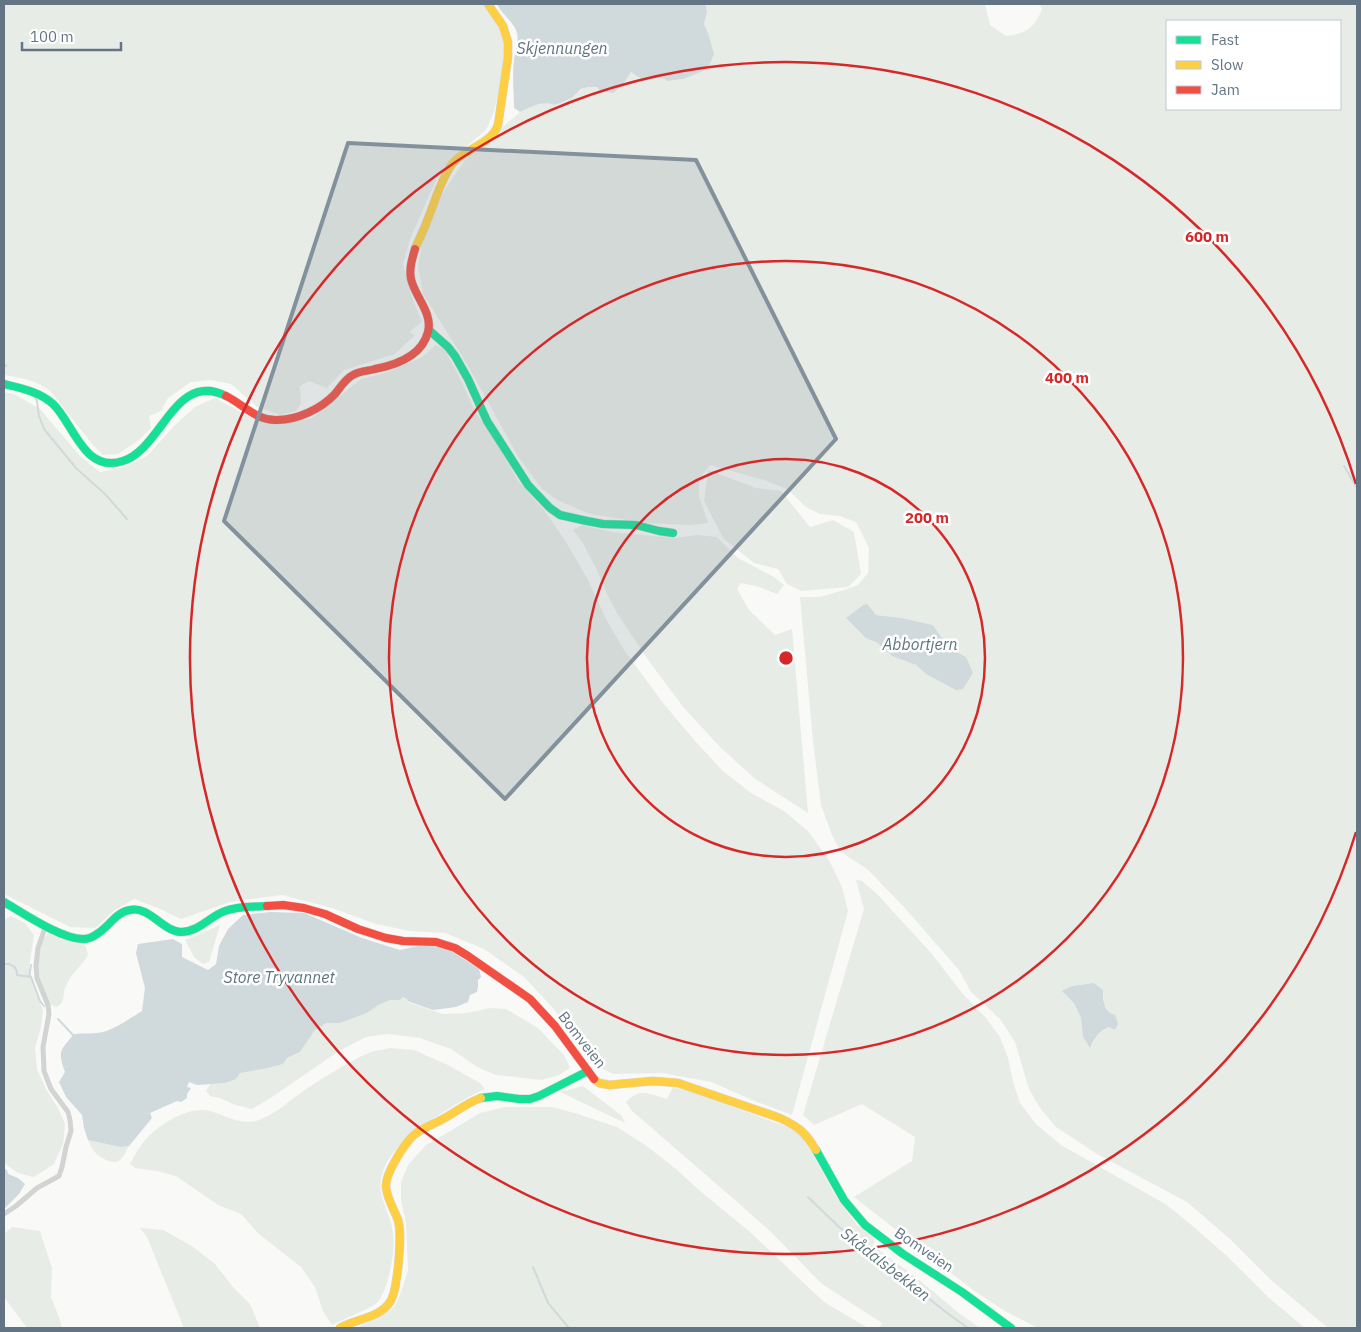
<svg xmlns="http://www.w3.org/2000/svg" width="1361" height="1332" font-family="'IBM Plex Sans',sans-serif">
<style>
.green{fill:#e8ece6;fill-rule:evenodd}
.water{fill:#d0d9db}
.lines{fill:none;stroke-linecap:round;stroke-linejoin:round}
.stream{stroke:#d0d9db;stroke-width:2}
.fast-casing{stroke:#d6d7d8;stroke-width:9}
.slow-casing{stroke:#d6d7d8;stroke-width:9}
.jam-casing{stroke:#d6d7d8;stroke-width:9}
.street{stroke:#d2d3d3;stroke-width:5}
.fast{stroke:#16e098;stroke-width:8}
.slow{stroke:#ffcf43;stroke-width:8}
.jam{stroke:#f24e42;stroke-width:8}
.marked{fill:#83919d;fill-opacity:0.2;stroke:#83919d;stroke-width:4;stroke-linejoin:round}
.ring{fill:none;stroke:#d62828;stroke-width:2.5}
.labels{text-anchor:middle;stroke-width:5;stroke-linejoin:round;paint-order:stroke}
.street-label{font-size:15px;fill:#637585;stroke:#fff}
.water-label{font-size:16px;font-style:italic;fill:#5e757e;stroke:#fff}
.centre{fill:#d62828;stroke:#fff;stroke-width:2.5}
.ring-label{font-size:15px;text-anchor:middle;font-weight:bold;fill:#d62828;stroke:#fff;stroke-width:5;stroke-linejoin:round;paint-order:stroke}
</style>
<rect width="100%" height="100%" fill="#f9f9f8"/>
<path class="green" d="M4,4H487L508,44L505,63L494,112L486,130L454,157L437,178L410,239L403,264L411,295L422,322L409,332L415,335L395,354L344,370L327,388L309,381L300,386L301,403L296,411L281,415L257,407L231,384L211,380L191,382L168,398L161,411L149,416L151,428L138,441L118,454L103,455L92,444L52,393C38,380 21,378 4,375Z
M706,4H985L990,25L1006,36C1027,33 1033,29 1042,10L1040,4H1357V1328H1328L1272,1281L1231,1240L1187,1202L1097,1154L1056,1127L1040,1108L1029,1089L1015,1042L1000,1019L971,992L959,970L904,907L867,869L841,852L832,835L821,805L813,741L800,597H820L844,590L858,585L868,573L869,548L856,522L840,516L820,514L806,507L787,489L764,480L710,465L699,479V496L708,523L690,525L646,523L590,514L557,500L542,489L519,458L467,364L423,294L418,267L423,235L431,215L446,188L465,160L520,112L533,106L548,102L555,105C560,103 565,101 570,99C581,93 586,79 601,91L624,83L631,72L641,79L662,78L668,81L683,79L708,33L704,24L707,12ZM1167,21H1340V109H1167ZM863,605H867L876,615L902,618L933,625L949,648L966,657L926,674L916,665L892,656L876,642L846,618ZM1094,983L1103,990L1104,1005L1111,1014L1115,1030L1109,1027C1100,1030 1095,1039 1091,1047L1083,1037L1081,1018L1074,1003L1072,986Z
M436,345L444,349L457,372L475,411L501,450L518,481L544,510L566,542L587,578L606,619L624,650L663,703L695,741L723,771L751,793L784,811L808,831L829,860L842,887L848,911L792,1115L757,1102L711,1082L662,1073L613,1074L597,1066L552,1007L524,977L484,949L445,933L410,931L376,924L332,908L282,895L230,902L181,919L158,908L134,899L115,910L95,928L70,927L4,894V392L14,394L40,409L80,456L100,472L125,467L147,456L174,426L195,407L215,398L256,420L285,424L312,418L361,379L388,372L422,357Z
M708,470L756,488L781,491L810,527L833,520L854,532L861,574L848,587L801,591L787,584L778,569L754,563L723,538L704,501Z
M582,525L612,532L674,538L697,535L717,537L738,558L774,577L784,585L777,594L756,586L741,583L737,589L749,610L775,635L792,629L808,813L754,778L720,747L684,708L651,664L618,615L606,592L596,568L583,543L573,530Z
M856,880L862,881L877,894L932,954L962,993L986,1018L1000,1037L1008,1058L1013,1082L1020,1103L1036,1124L1061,1145L1167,1205L1195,1228L1229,1258L1268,1297L1305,1328H1038L1005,1311L973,1290L854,1197L912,1161L915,1137L862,1104L814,1125L803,1115L864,909Z
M11,916L25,923L34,935L29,968L43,1011L41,1027L35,1048L37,1069L46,1089L58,1108L65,1124L63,1144L54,1164L34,1177L18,1173L4,1163V920Z
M220,925L209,962L203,964L194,957L185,940Z
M50,932L80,941L86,947L88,955C82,966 70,974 66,986C62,994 66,1003 56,1007L50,1004C41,983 35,972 40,949C42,942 44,936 50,932Z
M403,997L408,1000L407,1002L443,1014L467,1013L490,1008L506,1009L538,1028L564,1055L570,1068L559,1075L542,1080L496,1075L477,1067L451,1049L420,1038L388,1034L366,1037L339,1051L272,1097L252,1109L235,1105L220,1098L210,1096L206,1091L211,1083H225L240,1073L268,1068L283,1064L287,1058L300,1052L315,1030L326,1023H340L367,1013L377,1006L390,1000H400Z
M390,1048L414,1050L448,1065L480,1083L485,1089C471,1095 458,1103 445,1111C420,1127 387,1148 381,1179C378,1194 387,1208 391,1223C396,1242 393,1260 388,1279C386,1286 382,1298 377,1303C366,1311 345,1318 332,1325L323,1311L315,1287L301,1267L259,1234L241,1214L218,1205L176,1176L157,1171L135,1168L130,1164C135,1154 141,1144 149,1136C163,1122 190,1106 210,1111C227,1116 244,1127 261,1119C275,1114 287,1103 299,1094C321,1079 347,1062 371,1052C377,1050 384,1050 390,1048Z
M583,1086L622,1116L625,1123L560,1092Z
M673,1087L698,1094L791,1128L800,1134L808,1145L835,1195L857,1225L875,1238L873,1246L912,1274L960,1314L980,1328H879L882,1323L822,1284L771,1232L736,1201L631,1110L626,1102C640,1087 650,1094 667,1099Z
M505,1107H552L578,1114L617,1127L648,1147L676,1169L699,1190L750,1232L824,1302L868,1328H356L385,1314L395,1306L401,1292L408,1270L406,1223L401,1201V1182L408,1165L426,1145L452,1130L480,1113Z
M88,1140L120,1147L129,1146C126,1150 124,1157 120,1160C114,1166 98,1157 94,1151C91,1148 90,1144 88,1140Z
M12,1227L40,1231L52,1268L51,1297L60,1320L62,1328H27L4,1297V1234Z
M140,1228L163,1230L192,1246L215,1264L233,1287L250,1304L260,1328H184L147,1237Z"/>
<path class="water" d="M497,4H706L707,12L704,24L708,33L714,54L709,66L703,71L683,79L668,81L662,78L641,79L631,72L624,83L613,93L601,91L596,87H588L581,89L572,98L555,105C543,100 531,107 520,112L514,108C514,92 512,76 514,60C515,52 519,41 517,33C514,22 502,15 497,4Z
M867,604L876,615L902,618L933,625L949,648L966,657L973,673L963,689L956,690L926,674L916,665L892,656L876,642L866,638L846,618L863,605Z
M271,912L304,913L362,938L400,950L413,947L424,945L440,947L453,952L479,969L481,977L478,980V986L477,992L470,995L468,1002L456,1007L433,1010L407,1001L408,1000L403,997L400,1000H390L377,1006L367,1013L340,1023H326L315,1030L300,1052L287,1058L283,1064L268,1068L240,1073L236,1079L225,1083L197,1085L189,1082L187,1087L191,1088L187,1094V1098L181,1102L177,1101L150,1113L152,1118L129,1146L120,1147L88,1140L84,1128L82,1115L66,1097L59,1082L65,1072C57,1050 61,1050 74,1034C82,1033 97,1034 103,1032C117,1028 130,1018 142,1011L145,988L136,953L138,944L173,939L182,944V957L208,970L216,964L219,946L228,929L243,915Z
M1094,983L1103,990C1103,1000 1103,1011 1115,1015L1118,1024L1115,1030L1109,1027C1100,1030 1094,1039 1090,1048L1083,1037L1081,1018L1074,1003L1062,991L1072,986Z
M4,1168L7,1170L8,1174L18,1178L25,1184L19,1194L4,1209Z"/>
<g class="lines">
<path class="stream" d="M4,364L6,366
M34,396L37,401L39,416L44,429L76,468L106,495L127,519
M1344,466L1357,488
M4,964H9C16,967 17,969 17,975L31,977L40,1001L44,1006
M29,977L31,965
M58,1019L73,1035
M808,1197L839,1227L947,1313L968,1328
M533,1267L548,1303L569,1328"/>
<g class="fast-casing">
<path id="fast" d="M430,331L448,347L455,356L468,379L487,421L528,485L550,508L560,515L587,521L603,524L636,525L659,531L673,533
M4,384C21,388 40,392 53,404C74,424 84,474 123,461C162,449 175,370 226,396
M4,902C23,913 61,939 83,939C88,939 93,937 97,934C109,927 116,912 130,910C150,906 162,931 181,932C199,932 210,916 225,911C238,906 253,907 267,906
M481,1098L497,1096L519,1099H530L539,1096L588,1071
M816,1150L844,1200L865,1225L903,1254L962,1292L1011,1328"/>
</g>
<g class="slow-casing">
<path id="slow" d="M415,249C419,239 424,230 427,221C435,202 440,181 452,164C465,148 491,145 498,125L508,57V42L503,26L488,4
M594,1079L599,1083L609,1085L653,1081L678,1083L780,1118C799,1127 805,1132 816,1150
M340,1328C355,1319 380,1318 390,1302C396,1293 396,1279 398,1269C399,1254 402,1235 398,1220C394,1209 387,1199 386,1187C385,1174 404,1144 414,1135C422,1128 432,1125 441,1120C455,1113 466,1103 481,1098"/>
</g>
<g class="jam-casing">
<path id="jam" d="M226,396C243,404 256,421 277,420C297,420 321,409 335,394C340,388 345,379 353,375C359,371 368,371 375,369C396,365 422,356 428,332C433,313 415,297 411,279C409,269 412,259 415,249
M267,906L283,905L304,908L325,914L358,929L386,938L403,941L436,942L455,948L468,956L530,999L555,1026L594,1079"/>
</g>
<path class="street" d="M4,1214L16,1206L37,1188L59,1176L62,1167L66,1147L71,1131L70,1120L68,1112L51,1089L44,1071L43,1047L49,1014L48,1005L37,978L36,966L38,948L46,925"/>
<use href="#fast" class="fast"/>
<use href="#slow" class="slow"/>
<use href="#jam" class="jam"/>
</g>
<path class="marked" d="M348,143L696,160L836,439L505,799L224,521Z"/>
<g class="ring">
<circle cx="786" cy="658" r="199"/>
<circle cx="786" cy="658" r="397"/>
<path d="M1356 832A596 596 0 1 1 1356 484"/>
</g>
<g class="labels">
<g class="street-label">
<text transform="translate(582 1040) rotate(52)" y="5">Bomveien</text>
<text transform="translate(924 1250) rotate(34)" y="5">Bomveien</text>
</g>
<g class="water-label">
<text x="562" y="54">Skjennungen</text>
<text x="920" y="650">Abbortjern</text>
<text x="279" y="983">Store Tryvannet</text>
<text transform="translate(886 1264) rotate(38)" y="6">Skådalsbekken</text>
</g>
</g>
<circle cx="786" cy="658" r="8" class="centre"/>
<g class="ring-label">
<text x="1207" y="242">600 m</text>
<text x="1067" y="383">400 m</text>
<text x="927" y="523">200 m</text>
</g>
<rect width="1361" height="1332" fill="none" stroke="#637585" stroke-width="10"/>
<rect x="1166" y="20" width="175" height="90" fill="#ffffff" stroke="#c1c8ce"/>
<rect x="1176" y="36" width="25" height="8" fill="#16e098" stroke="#c1c8ce"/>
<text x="1211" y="45" font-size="15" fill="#637585">Fast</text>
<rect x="1176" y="61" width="25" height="8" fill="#ffcf43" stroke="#c1c8ce"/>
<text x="1211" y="70" font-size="15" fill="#637585">Slow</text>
<rect x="1176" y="86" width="25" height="8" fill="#f24e42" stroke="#c1c8ce"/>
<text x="1211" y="95" font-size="15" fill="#637585">Jam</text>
<path d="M22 42v8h99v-8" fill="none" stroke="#637585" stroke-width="2.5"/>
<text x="30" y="42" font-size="15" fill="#637585" stroke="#ffffff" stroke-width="4" paint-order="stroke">100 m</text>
</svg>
